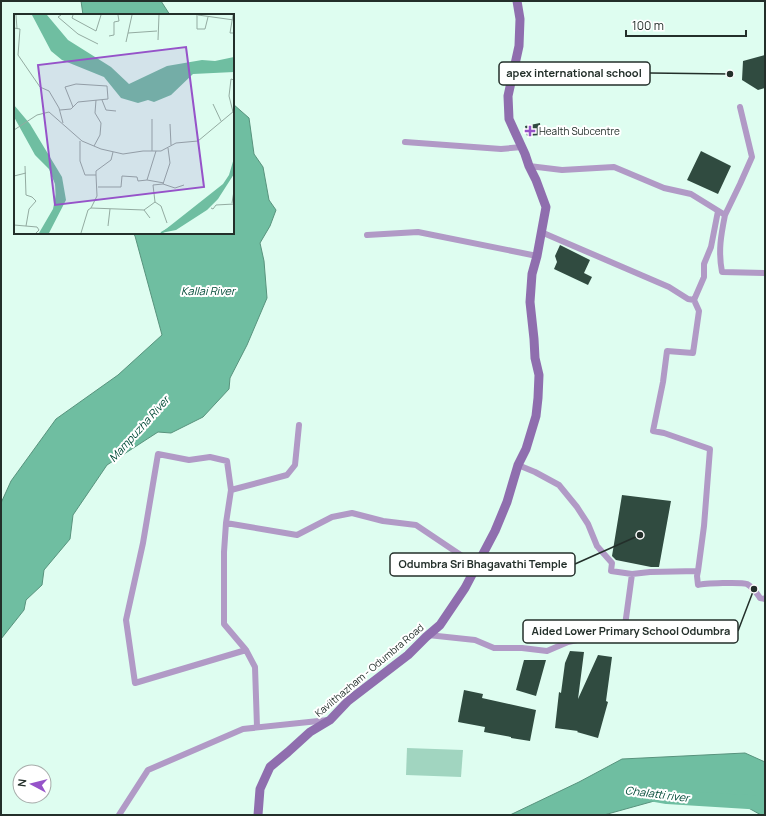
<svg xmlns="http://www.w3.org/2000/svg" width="766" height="816" font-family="Manrope,sans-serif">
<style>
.green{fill:#a1d5c0}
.water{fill:#6fbea1;stroke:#58937d}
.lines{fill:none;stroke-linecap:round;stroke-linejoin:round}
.river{stroke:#6fbea1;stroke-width:14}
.building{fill:#304b40}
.minor{stroke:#b19ac6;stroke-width:6}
.secondary{stroke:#8f6eae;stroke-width:9}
.poi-dot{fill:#9653c9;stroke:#fff;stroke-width:1.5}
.labels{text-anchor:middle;stroke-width:4;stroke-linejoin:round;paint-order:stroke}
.poi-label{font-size:10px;fill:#232f2a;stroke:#fff;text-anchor:start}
.street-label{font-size:10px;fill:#232f2a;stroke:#fff}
.water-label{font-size:11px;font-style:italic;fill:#024a37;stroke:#fff}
.inset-river{fill:none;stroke:#6fbea1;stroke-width:2}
.inset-road{fill:none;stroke:#93aba1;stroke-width:1}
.view{fill:#9653c9;fill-opacity:0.15;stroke:#9653c9;stroke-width:2}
.inset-edge{fill:none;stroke:#232f2a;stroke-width:2}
.leader{fill:none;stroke:#232f2a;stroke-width:1.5}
.callout-dot{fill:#232f2a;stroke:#fff;stroke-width:1.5}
.callout{fill:#fff;stroke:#232f2a;stroke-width:1.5}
.callout-label{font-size:11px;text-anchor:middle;font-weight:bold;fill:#232f2a}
</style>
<rect width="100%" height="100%" fill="#defdf0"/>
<path class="green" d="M407,748L463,750L461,777L406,775Z"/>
<path class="water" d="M81,1H161L170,15H83Z
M233,104L249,118L254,154L263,167L269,200L276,210L270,226L260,243L264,261L267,298L247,345L230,378L229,389L203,417L171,433L158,432L107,465L73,515L70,539L44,570L42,585L26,600L24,610L1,639V503L11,481L56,419L118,375L162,335L135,236L133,233H233Z
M745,753L765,762V815H761L736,801L683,793L604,815H510L579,782L622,759Z"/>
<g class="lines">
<path class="river" d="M650,794L667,797L765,803"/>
</g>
<path class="building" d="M765,55V88L758,90L742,80L743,61Z
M540,123L541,135L527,136L525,126Z
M701,151L731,166L718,194L687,180Z
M560,245L590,260L584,273L592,277L588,285L554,269L557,262L555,256Z
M622,495L671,501L659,567H651L616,560L612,556Z
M570,651L584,652L578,699L598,655L612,657L606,701L608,702L598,738L577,732L578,731L555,728L559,692L561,693L565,663Z
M524,660H546L536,696L516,690Z
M464,690L483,694L482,698L536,710L530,741L511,738V737L484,732L485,727L458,722Z"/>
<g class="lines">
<path class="minor" d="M405,142L501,149L522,147
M529,166L562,170L614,167L664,188L691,194L725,215L740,184L752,157L740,107
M725,215C721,235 718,251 722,272L765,273
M541,232L669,287L688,299L694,300L704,277V264L711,247L718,211
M367,235L418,232L537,256
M694,300L699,311L693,353L667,351L663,382L653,431L664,433L710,449L704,526L698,571
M231,490L287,475L295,465L299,425
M226,523L297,535L332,517L352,513L383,521L416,525L477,566
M632,574L650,572L698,571L697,576L698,585C704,583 742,582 747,584C753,587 756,592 760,598L765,599
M428,635L475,640L494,648H522L547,651L568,642L604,634L624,633L632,574L611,571L612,563L597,546L588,524L577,507L559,485L535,472L518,465
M246,650L135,683L126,620L143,543L158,454L189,460L210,457L227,461L231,490L226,523L224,552V624L246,650L255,667L257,727
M119,815L148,770L243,729L328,720"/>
<path class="secondary" d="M258,815L260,789L270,767L288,752L310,732L330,720L348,701L408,655L426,637L440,625L465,588L495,531L507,502L518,465L526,449L536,416L538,398L539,375L535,358L534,339L530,302L532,274L537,256L546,207L536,180L529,166L525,154L509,119L508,96L519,46L520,19L517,1"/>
</g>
<path class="poi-dot" d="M528 125h4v4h4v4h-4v4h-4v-4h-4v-4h4z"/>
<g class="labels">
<g class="poi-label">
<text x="539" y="135">Health Subcentre</text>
</g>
<g class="street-label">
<text transform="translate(369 670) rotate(-40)" y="4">Kavilthazham - Odumbra Road</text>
</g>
<g class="water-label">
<text x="208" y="295">Kallai River</text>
<text transform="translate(139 429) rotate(-48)" y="4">Mampuzha River</text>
<text transform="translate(657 794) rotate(7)" y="4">Chalatti river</text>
</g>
</g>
<g transform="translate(14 14)">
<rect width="220" height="220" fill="#defdf0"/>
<path d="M18,1H33L54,26L97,53L115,70L153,52L188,46L201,47L220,43V58L179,60L157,81L140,88L134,86L124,89L107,84L90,63L48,46L37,37ZM0,91L16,110L48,163L52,186L35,219H25L39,195L43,175L35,155L21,141L0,103ZM220,144V160L204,185L193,196L162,216L147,219L209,170L215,161Z" fill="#6fbea1"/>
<path class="inset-river" d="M42,169L43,188M147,219L159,212"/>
<path class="inset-road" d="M2,1L3,15M47,1L44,3L64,20L84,30M59,1L58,4L82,17L87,1M183,1V15H191L194,3M184,1L220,6M219,1L216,19H220M0,14L6,15L4,41L26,73L35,77L45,94L49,109M114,19L118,1M95,22L100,21V8L105,7L104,1M144,26L145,1M112,28L114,19L143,17M88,86L92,96L102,97M199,90L207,107M46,96L57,95L64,88L94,85L93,72L62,70L51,73L59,93M219,98L215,82L217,65L220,66M156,110L157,131M0,116L23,101L35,98L68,127L87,135L109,140L129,137H147L162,129L184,127L220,97M66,127V147L71,161H82V157L97,146L99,138M80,132L86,121L87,109L81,99L82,86M154,134L156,149L149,170L161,174L170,171M138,137V105M142,137L133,166L150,169M11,152L12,181L18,183L22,187L15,195L12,212M82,161L83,182L77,194L130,196M0,162L12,159M84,173H107L108,162L123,163L124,167L133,166M141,188L147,192L153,209M218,189L220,177M197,194L199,195L202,191L220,190M136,204L130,196L141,188L139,171L149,170M0,211L23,213L25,216L22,219M94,212L96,195M67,219L74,196L77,194"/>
<path class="view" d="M172,33L190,173L41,191L24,51Z"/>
<rect width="220" height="220" class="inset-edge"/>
</g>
<path class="leader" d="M730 74L650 73M640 535L575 564M754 589L738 631"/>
<g class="callout-dot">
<circle cx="730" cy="74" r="4"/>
<circle cx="640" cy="535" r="4"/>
<circle cx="754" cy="589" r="4"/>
</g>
<g class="callout">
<rect x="499" y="62" width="151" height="23" rx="4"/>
<rect x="390" y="553" width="185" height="23" rx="4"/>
<rect x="523" y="620" width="215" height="23" rx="4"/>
</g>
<g class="callout-label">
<text x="574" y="77">apex international school</text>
<text x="483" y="568">Odumbra Sri Bhagavathi Temple</text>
<text x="631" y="635">Aided Lower Primary School Odumbra</text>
</g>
<rect width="766" height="816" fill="none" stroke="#232f2a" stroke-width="4"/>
<g transform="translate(32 784) rotate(277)"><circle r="19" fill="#ffffff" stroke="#a7acaa"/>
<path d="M0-3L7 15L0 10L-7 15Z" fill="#9653c9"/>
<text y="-6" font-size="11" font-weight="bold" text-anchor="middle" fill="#232f2a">N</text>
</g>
<path d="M626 30v6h120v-6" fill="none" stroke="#232f2a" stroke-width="2"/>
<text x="632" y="30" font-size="12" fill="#232f2a" stroke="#ffffff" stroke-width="3" paint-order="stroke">100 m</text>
</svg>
